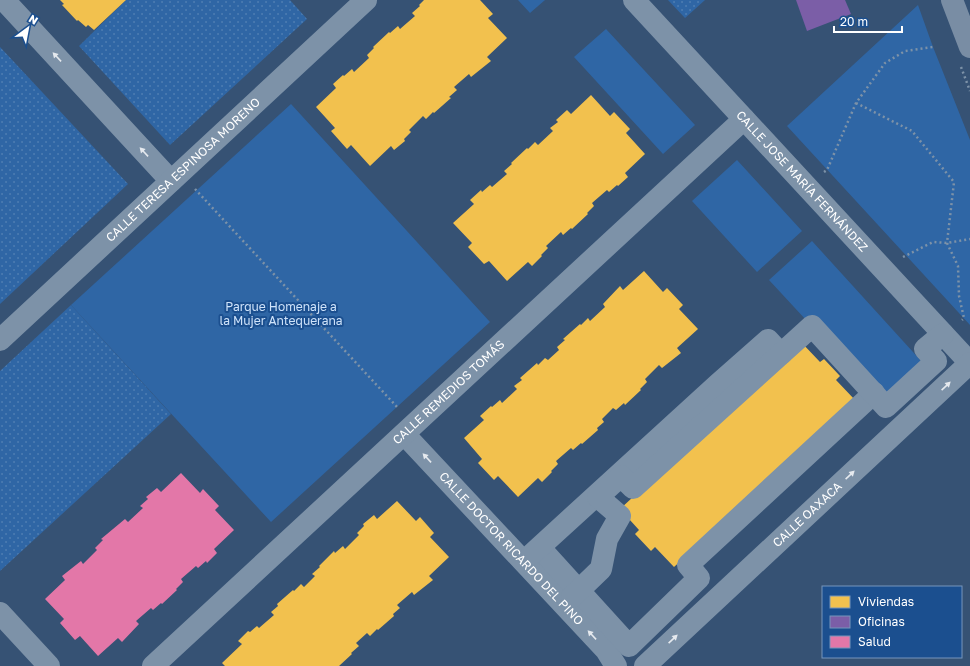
<svg xmlns="http://www.w3.org/2000/svg" width="970" height="666" font-family="'Golos Text',sans-serif">
<style>
.grass{fill:url(#grass-dots)}
.green{fill:#2f66a5}
.homes{fill:#f2c14e}
.offices{fill:#7b5ea7}
.health{fill:#e377a8}
.lines{fill:none;stroke-linecap:round;stroke-linejoin:round}
.path{stroke:#7d92a8;stroke-width:2.5;stroke-dasharray:2 3;stroke-linecap:butt}
.street{stroke:#7d92a8;stroke-width:22}
.secondary{stroke:#798da4;stroke-width:22}
.oneway{fill:#e5e9ee}
.labels{text-anchor:middle;stroke-width:4;stroke-linejoin:round;paint-order:stroke}
.street-label{font-size:12px;fill:#fff;stroke:#1b4f8f}
.park-label{font-size:12px;fill:#cfe3fa;stroke:#1b4f8f}
</style>
<defs>
<pattern id="grass-dots" width="8" height="8" patternUnits="userSpaceOnUse"><rect width="8" height="8" fill="#2f66a5"/><path d="M2 2h.1M6 6h.1" fill="none" stroke="#4e7db2" stroke-width="1.8" stroke-linecap="round"/></pattern>
</defs>
<rect width="100%" height="100%" fill="#365274"/>
<path class="grass" d="M126,0H290L307,19L170,145L79,46Z
M668,0H705L685,18Z
M0,47L128,184L0,304Z
M71,305L171,414L0,571V371Z"/>
<path class="green" d="M518,0H545L530,13Z
M918,5L933,47L970,140V325L787,126Z
M606,29L695,125L663,154L574,57Z
M291,104L490,322L271,522L71,305Z
M737,160L802,231L757,272L692,201Z
M812,241L923,363L881,401L769,280Z"/>
<path class="homes" d="M60,0H126L94,30L88,25L86,27L78,20L77,21L62,5L64,4Z
M424,0H480L493,14L488,18L507,38L487,57L491,61L471,77L469,74L454,87L457,90L449,97L451,98L434,113L433,112L426,119L423,116L409,130L411,132L404,139L405,141L394,150L391,146L370,166L351,145L347,149L331,131L335,128L316,107L336,88L333,84L343,75L344,76L352,69L354,72L369,58L367,55L374,48L373,47L389,32L390,33L398,26L400,29L415,16L412,13L420,6L419,5Z
M591,95L610,116L614,112L630,129L626,133L645,154L625,173L628,177L618,186L617,185L609,192L607,190L592,203L594,206L587,213L588,214L572,229L571,228L563,235L561,232L546,246L548,248L541,255L542,256L532,266L528,262L507,281L489,261L484,264L468,247L472,243L453,223L474,204L470,200L481,190L482,192L490,185L492,187L507,174L504,171L512,164L511,163L527,148L528,149L535,142L538,145L553,131L550,128L558,122L556,120L567,110L571,114Z
M644,271L663,292L667,288L683,305L679,309L698,329L677,348L681,353L662,368L659,365L645,379L647,382L640,389L641,390L625,405L624,403L616,410L613,408L602,419L604,422L597,428L598,430L582,444L581,443L573,450L571,448L556,461L558,464L551,471L552,472L542,482L538,478L518,497L498,476L494,480L478,463L482,459L464,438L484,420L480,416L491,406L492,407L500,400L502,403L517,389L514,386L522,380L520,378L537,363L538,365L545,358L548,360L559,350L557,347L565,340L563,339L580,324L581,325L588,318L590,321L605,307L603,304L620,286L623,290Z
M801,342L820,362L824,359L840,376L836,380L855,400L674,567L655,547L651,551L635,534L639,530L620,509Z
M397,501L416,521L420,517L434,533L430,537L449,557L429,576L433,580L414,595L412,592L397,605L400,608L393,614L394,616L378,630L377,629L370,636L367,633L356,643L359,646L351,653L352,654L339,666H225L222,663L242,644L238,641L248,631L250,632L257,626L259,628L274,615L271,612L278,606L277,604L293,590L294,591L301,584L304,587L315,576L312,574L320,567L319,566L334,551L335,553L343,546L345,549L359,535L357,533L364,526L363,524L374,515L377,519Z"/>
<path class="offices" d="M796,0H845L851,14L807,31Z"/>
<path class="health" d="M181,473L200,493L203,489L219,506L215,510L234,530L214,549L217,553L207,563L206,561L198,568L196,566L181,579L183,582L176,589L177,590L162,604L161,603L153,610L151,608L136,621L139,624L122,642L118,638L98,656L80,636L75,640L60,623L64,619L45,599L65,580L62,576L81,561L83,564L97,550L95,548L103,540L101,539L125,519L128,522L143,508L140,506L148,499L146,497L157,488L161,492Z"/>
<g class="lines">
<path class="path" d="M961,67L970,91
M856,103L912,131L954,182L947,243L958,266L959,296L964,318L962,320
M824,172L827,170L856,103L885,63L905,51L933,47
M195,189L398,408
M903,257L933,242L947,243L970,239"/>
<g class="street">
<path d="M4,0L171,181"/>
<path id="s1" d="M634,0L970,363"/>
<path id="s2" d="M0,340L366,0"/>
<path id="s3" d="M404,434L606,650L616,666"/>
<path d="M540,548L629,646L699,578L688,565L874,393"/>
<path d="M532,554L718,384L768,340L781,354"/>
<path d="M572,597L601,569L607,539L620,516L598,497L621,476L633,488L812,326L886,407L936,361L925,349L943,334"/>
<path d="M0,613L49,666"/>
<path id="s4" d="M153,666L744,119"/>
<path id="s5" d="M645,666L970,363"/>
</g>
<path class="secondary" d="M952,0L970,47"/>
</g>
<defs><path id="oneway-solid" d="M-6-.8H1V-3.2L6.5 0L1 3.2V.8H-6Z"/></defs>
<g class="oneway">
<use href="#oneway-solid" transform="translate(57 57) rotate(-133)"/>
<use href="#oneway-solid" transform="translate(144 152) rotate(-133)"/>
<use href="#oneway-solid" transform="translate(946 386) rotate(-43)"/>
<use href="#oneway-solid" transform="translate(427 458) rotate(-133)"/>
<use href="#oneway-solid" transform="translate(850 475) rotate(-43)"/>
<use href="#oneway-solid" transform="translate(592 635) rotate(-133)"/>
<use href="#oneway-solid" transform="translate(673 639) rotate(-43)"/>
</g>
<g class="labels">
<g class="street-label">
<text dy="4" stroke="none"><textPath href="#s2" startOffset="250">CALLE TERESA ESPINOSA MORENO</textPath></text>
<text dy="4" stroke="none"><textPath href="#s1" startOffset="247">CALLE JOSE MARÍA FERNÁNDEZ</textPath></text>
<text dy="4" stroke="none"><textPath href="#s4" startOffset="403">CALLE REMEDIOS TOMÁS</textPath></text>
<text dy="4" stroke="none"><textPath href="#s5" startOffset="222">CALLE OAXACA</textPath></text>
<text dy="4" stroke="none"><textPath href="#s3" startOffset="157">CALLE DOCTOR RICARDO DEL PINO</textPath></text>
</g>
<g class="park-label">
<text x="281" y="311">Parque Homenaje a<tspan x="281" dy="14">la Mujer Antequerana</tspan></text>
</g>
</g>
<rect x="822" y="586" width="140" height="72" fill="#1b4f8f" stroke="#7695bc"/>
<rect x="830" y="596" width="20" height="12" fill="#f2c14e" stroke="#7695bc"/>
<text x="858" y="606" font-size="12" fill="#ffffff">Viviendas</text>
<rect x="830" y="616" width="20" height="12" fill="#7b5ea7" stroke="#7695bc"/>
<text x="858" y="626" font-size="12" fill="#ffffff">Oficinas</text>
<rect x="830" y="636" width="20" height="12" fill="#e377a8" stroke="#7695bc"/>
<text x="858" y="646" font-size="12" fill="#ffffff">Salud</text>
<g transform="translate(28 28) rotate(32)" stroke="#1b4f8f" stroke-width="3" paint-order="stroke">
<path d="M0-3L7 15L0 10L-7 15Z" fill="#ffffff"/>
<text y="-6" font-size="11" font-weight="bold" text-anchor="middle" fill="#ffffff">N</text>
</g>
<path d="M834 26v6h68v-6" fill="none" stroke="#ffffff" stroke-width="2"/>
<text x="840" y="26" font-size="12" fill="#ffffff" stroke="#1b4f8f" stroke-width="3" paint-order="stroke">20 m</text>
</svg>
